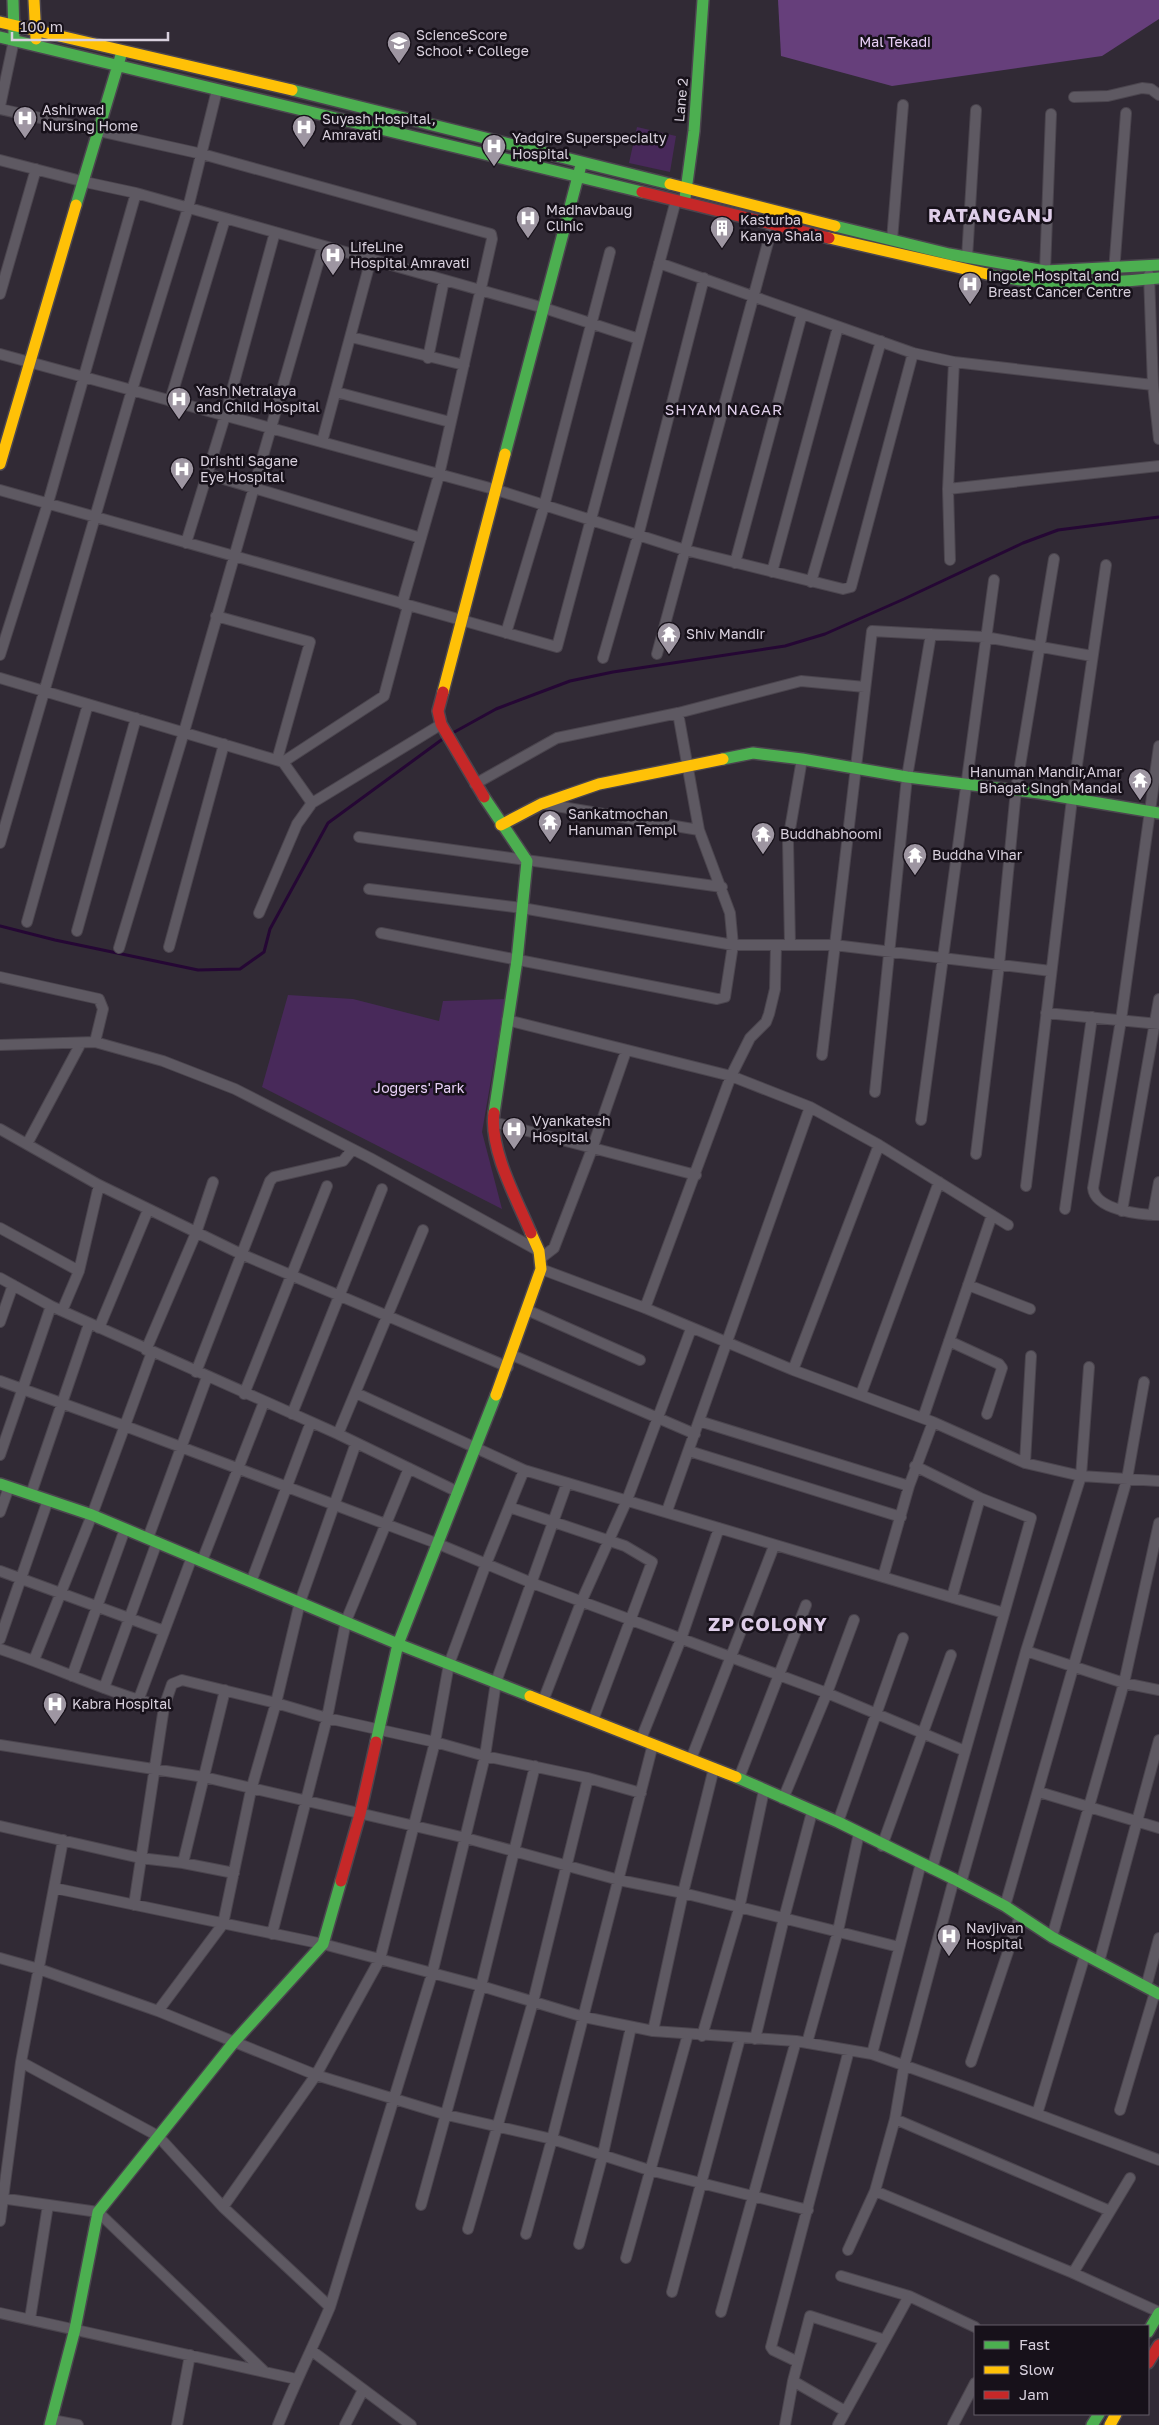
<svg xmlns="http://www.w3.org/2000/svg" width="1159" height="2425" font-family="'Golos Text',sans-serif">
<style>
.green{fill:#48295a}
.forest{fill:#663f7b}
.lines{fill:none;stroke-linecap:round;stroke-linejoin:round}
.stream{stroke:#250734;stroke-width:3}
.street-casing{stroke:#4b454e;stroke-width:12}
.fast-casing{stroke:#4b454e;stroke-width:14}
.slow-casing{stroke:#4b454e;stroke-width:14}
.jam-casing{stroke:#4b454e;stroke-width:14}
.street{stroke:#5e5962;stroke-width:10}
.fast{stroke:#4caf50;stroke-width:11}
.slow{stroke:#ffc107;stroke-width:11}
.jam{stroke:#c62828;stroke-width:11}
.labels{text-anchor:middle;stroke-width:5;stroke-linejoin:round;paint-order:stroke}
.poi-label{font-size:14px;fill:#d8d0dd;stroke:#17111a;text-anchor:start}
.park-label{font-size:14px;fill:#e9d1f8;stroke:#17111a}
.street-label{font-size:14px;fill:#d8d0dd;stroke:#17111a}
.neighbourhood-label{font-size:15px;letter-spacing:1px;fill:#dfcee9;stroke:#17111a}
.district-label{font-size:19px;font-weight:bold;letter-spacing:1px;fill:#dfcee9;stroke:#17111a}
</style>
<rect width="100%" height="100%" fill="#312a35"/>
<path class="green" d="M637,127L676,136L670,172L629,163Z
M288,995L353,999L439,1021L443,1001L505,999L482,1132L502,1209L262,1087Z"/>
<path class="forest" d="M778,0H1159V19L1102,56L892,86L781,56Z"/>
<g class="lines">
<path class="stream" d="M449,735L496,709L570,681L613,672L785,646L825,634L904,599L1023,543L1058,530L1159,517
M0,926L55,940L198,970L240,969L264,952L270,929L328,823L444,738"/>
<g class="street-casing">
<path id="street" d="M1074,97L1108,96L1142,88L1151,89L1159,95
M0,106L14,40
M0,109L202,154L491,234L492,239L439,475L402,604
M0,160L85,182L136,193L544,308L639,339
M892,240L903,105
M967,258L976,110
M659,263L913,353L954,362L1153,385
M1045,271L1051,114
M1114,272L1126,113
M1149,275L1153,385L1159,439
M0,294L36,169
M351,337L464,365
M0,354L497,490L685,550L843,589L851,587L913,353
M428,358L444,280
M336,392L450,422
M170,401L225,219
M322,442L371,259
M207,474L421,538
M948,489L1159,466
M0,490L557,647L676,200
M186,543L225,416L275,232
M950,560L948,489L954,362
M735,563L802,314
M772,572L838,327
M811,582L881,341
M216,616L310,642L277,760
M506,633L544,506L610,252
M657,654L773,224
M0,655L48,503L136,193
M603,658L638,536L704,278
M0,678L283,762L312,803L440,725
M1159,746L1121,1020L1093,1188C1095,1210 1141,1215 1159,1215
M283,762L384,696L408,606
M475,784L557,738L678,713L801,681L865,687
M544,804L699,830
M359,837L722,887
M0,843L132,390L188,208L217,90
M369,889L522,908L733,945H834L1051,971
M259,913L297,824L312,803
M27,922L88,704
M77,931L136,718
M381,933L717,999L725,997L733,945L730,913L699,830L678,713
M790,945L788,841L802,759
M169,947L224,744
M119,948L184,732L323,246
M0,977L99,999L103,1009L95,1042
M1046,1013L1159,1024
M507,1020L731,1076L810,1107L879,1145L1008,1225
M0,1045L95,1042L163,1061L235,1089L370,1158L539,1251
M822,1055L872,631L985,637L1092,656
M875,1092L907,777L931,634
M921,1120L994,580
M493,1122L696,1175
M0,1129L99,1185L241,1254L508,1367
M27,1144L81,1043
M976,1154L999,965L1016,790L1054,559
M1026,1186L1072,799L1106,565
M1065,1209L1092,1017
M1122,1211L1159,999
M1153,1215L1159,1182
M0,1228L79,1271
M541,1258L554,1248L592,1149L626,1051
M541,1269L645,1308L793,1370L933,1422L1025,1463L1031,1356
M0,1278L51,1306L338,1434L458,1492
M968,1285L1030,1309
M645,1308L731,1076L750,1038L766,1022L769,1014L775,989L776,945
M527,1310L640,1360
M62,1311L79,1271L99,1185
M0,1322L13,1285
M99,1328L148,1210
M949,1341L999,1364L1002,1368L987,1414
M146,1350L196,1233L213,1182
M512,1355L695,1434
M793,1370L879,1145
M196,1372L270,1181L274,1177L343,1161L352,1150
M0,1381L125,1426L436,1543L532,1583L827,1693L965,1751
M356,1393L524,1470L1004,1613
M244,1394L327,1186
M861,1394L939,1182
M292,1414L382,1189
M923,1418L992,1215
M699,1421L909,1486
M338,1434L423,1230
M689,1451L901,1517
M0,1455L51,1306
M1025,1463L1081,1476L1159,1481
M915,1466L980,1498L1031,1518L932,1869
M31,1494L89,1324
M509,1507L625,1546L652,1562L593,1720
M667,1511L810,1107
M0,1512L9,1487
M148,1538L207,1377
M202,1561L264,1402
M0,1571L164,1631
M883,1577L909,1486L933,1422
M251,1582L311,1422
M952,1597L980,1498
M0,1639L48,1500
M0,1649C55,1667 108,1693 164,1707
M1026,1651L1124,1683L1159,1690
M34,1660L92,1515L152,1352
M72,1676L125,1529
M104,1688L157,1542
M138,1701L192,1557
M543,1701L582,1600L627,1500L691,1329
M641,1739L681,1639L719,1528
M0,1745L204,1777L466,1838L619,1880L683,1893L899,1947
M691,1759L774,1546
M739,1778L806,1605
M1039,1792L1159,1828
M783,1799L827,1693L854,1620
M838,1822L903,1638
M0,1826L140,1858L183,1863L234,1873
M882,1846L951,1655
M183,1863L225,1690
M961,1883L1026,1651L1081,1476L1089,1367
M54,1888L323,1944L481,1986L584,2017L653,2031L796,2041L872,2054L965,2087L1159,2160
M134,1905L164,1707L172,1684L182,1680L276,1703L327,1718L435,1742L485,1756L588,1778L641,1793
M1005,1906L1127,1479L1144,1382
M272,1934L327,1718L346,1621L409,1468
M1052,1937L1124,1683L1159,1523
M0,1958L39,1969L158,2011L316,2075L447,2115L552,2139L649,2170L808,2210
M1099,1962L1159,1740
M1146,1987L1159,1938
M158,2011L223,1924L251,1790L276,1703L300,1602L356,1443
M653,2031L683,1893L714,1768
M702,2036L739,1909L764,1790
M755,2039L784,1918L812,1812
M807,2043L838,1931L859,1833
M872,2054L921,1863
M21,2062L158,2136L223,2207L330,2307
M971,2062L1020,1916
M1120,2110L1155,1992
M1037,2114L1085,1955
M895,2119L1110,2211
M875,2191L1073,2273L1159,2312
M0,2198L98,2212L265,2372
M421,2205L481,1986L535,1766
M223,2207L316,2075L380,1959L435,1742L449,1664L486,1564L524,1470
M0,2221L21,2062L63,1840
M468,2229L533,2002L588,1778
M526,2234L552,2139L653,1744
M579,2244L603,2154L631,2027
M848,2250L875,2191L895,2119L904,2066L954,1879
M626,2258L688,2034
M1073,2273L1130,2178
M841,2276L909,2296L975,2327
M672,2292L740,2038
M721,2312L796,2041
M0,2313L296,2379
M30,2319L48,2205
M312,2351L411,2425
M798,2362L773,2350L771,2347L849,2050
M793,2381L845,2411
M52,2420L78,2425
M177,2425L190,2355
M278,2425C294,2385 313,2347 330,2307L432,1974L485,1756L496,1682L567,1483
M345,2425L363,2390
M785,2425L793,2381L810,2316L885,2340
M838,2425L909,2296
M953,2425L975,2383"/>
</g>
<g class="fast-casing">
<path id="fast" d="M13,0L14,35
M0,37L642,192
M292,90L670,184
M685,198L694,131L703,0
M76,205L121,55
M835,226L949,254L1045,271L1159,265
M987,274C1049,288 1097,284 1159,278
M505,454L581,165
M723,759L753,753L802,759L907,777L1039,793L1159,813
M484,797L527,861L517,960L494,1113
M0,1484L92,1515L398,1644L530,1696
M376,1742L398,1644L496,1395
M736,1777L838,1822L954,1879L1005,1906L1052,1937L1159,1994
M1148,2332L1159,2313
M50,2425L75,2329L98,2212L234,2042L323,1944L341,1881
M1092,2425L1099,2414"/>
</g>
<g class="slow-casing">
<path id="slow" d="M34,0L36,39
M0,22L292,90
M670,184L835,226
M829,238L987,274
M0,464L76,205
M443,692L505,454
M501,825L541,804L599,784L723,759
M496,1395L541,1269L539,1251L531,1233
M530,1696L736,1777
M1110,2425L1116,2414"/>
</g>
<g class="jam-casing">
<path id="jam" d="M642,192L829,238
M443,692L438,711L441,724L484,797
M494,1113C489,1149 517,1200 531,1233
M341,1881L360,1814L376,1742
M1148,2363L1159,2345"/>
</g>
<use href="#street" class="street"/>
<use href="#fast" class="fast"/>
<use href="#slow" class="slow"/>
<use href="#jam" class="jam"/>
</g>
<defs>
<g id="university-pin" transform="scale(1.25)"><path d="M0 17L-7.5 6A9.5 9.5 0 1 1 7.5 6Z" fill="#9e96a2" stroke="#17111a"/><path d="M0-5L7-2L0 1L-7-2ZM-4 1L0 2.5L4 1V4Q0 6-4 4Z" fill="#fff"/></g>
<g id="hospital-pin" transform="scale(1.25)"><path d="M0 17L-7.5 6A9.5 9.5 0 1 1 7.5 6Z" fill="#9e96a2" stroke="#17111a"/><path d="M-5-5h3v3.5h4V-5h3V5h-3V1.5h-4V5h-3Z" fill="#fff"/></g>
<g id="building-pin" transform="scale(1.25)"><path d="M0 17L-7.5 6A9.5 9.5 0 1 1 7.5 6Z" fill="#9e96a2" stroke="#17111a"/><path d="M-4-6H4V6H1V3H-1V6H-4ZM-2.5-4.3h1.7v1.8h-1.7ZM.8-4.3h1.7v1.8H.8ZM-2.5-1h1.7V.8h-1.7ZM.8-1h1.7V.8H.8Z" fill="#fff"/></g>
<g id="temple-pin" transform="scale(1.25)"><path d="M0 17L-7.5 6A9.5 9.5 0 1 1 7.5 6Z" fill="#9e96a2" stroke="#17111a"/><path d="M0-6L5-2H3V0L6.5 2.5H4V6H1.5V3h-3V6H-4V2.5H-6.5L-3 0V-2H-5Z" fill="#fff"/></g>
</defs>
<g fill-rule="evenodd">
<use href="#university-pin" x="399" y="43"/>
<use href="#hospital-pin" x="25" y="118"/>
<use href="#hospital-pin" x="304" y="127"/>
<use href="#hospital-pin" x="494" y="146"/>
<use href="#hospital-pin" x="528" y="218"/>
<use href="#building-pin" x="722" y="228"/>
<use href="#hospital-pin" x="333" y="255"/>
<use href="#hospital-pin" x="970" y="284"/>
<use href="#hospital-pin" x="179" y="399"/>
<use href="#hospital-pin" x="182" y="469"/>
<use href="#temple-pin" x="669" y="634"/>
<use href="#temple-pin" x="1140" y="780"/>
<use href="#temple-pin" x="550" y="822"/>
<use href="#temple-pin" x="763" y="834"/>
<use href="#temple-pin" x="915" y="855"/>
<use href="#hospital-pin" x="514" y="1129"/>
<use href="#hospital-pin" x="55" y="1704"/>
<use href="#hospital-pin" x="949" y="1936"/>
</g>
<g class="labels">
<g class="poi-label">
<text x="416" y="40">ScienceScore<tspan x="416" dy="16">School + College</tspan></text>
<text x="42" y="115">Ashirwad<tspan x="42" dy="16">Nursing Home</tspan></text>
<text x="322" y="124">Suyash Hospital,<tspan x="322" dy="16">Amravati</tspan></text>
<text x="512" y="143">Yadgire Superspecialty<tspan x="512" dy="16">Hospital</tspan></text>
<text x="546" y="215">Madhavbaug<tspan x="546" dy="16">Clinic</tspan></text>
<text x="740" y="225">Kasturba<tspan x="740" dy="16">Kanya Shala</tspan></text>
<text x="350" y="252">LifeLine<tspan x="350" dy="16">Hospital Amravati</tspan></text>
<text x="988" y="281">Ingole Hospital and<tspan x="988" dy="16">Breast Cancer Centre</tspan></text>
<text x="196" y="396">Yash Netralaya<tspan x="196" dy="16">and Child Hospital</tspan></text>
<text x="200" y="466">Drishti Sagane<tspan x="200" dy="16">Eye Hospital</tspan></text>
<text x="686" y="639">Shiv Mandir</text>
<text x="1122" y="777" text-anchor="end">Hanuman Mandir,Amar<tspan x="1122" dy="16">Bhagat Singh Mandal</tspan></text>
<text x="568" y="819">Sankatmochan<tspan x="568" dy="16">Hanuman Templ</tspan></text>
<text x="780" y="839">Buddhabhoomi</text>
<text x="932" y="860">Buddha Vihar</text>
<text x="532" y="1126">Vyankatesh<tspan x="532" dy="16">Hospital</tspan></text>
<text x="72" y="1709">Kabra Hospital</text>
<text x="966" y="1933">Navjivan<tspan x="966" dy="16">Hospital</tspan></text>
</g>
<g class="park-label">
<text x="895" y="47">Mal Tekadi</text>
<text x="419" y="1093">Joggers' Park</text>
</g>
<g class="street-label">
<text transform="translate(681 100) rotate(-85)" y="5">Lane 2</text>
</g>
<g class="neighbourhood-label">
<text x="724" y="415">SHYAM NAGAR</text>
</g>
<g class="district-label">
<text x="991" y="222">RATANGANJ</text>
<text x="768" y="1631">ZP COLONY</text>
</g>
</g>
<rect x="974" y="2325" width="175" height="90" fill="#17111a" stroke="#645d68"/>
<rect x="984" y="2341" width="25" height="8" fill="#4caf50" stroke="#645d68"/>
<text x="1019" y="2350" font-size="15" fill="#d8d0dd">Fast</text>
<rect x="984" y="2366" width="25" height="8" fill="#ffc107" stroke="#645d68"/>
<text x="1019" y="2375" font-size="15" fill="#d8d0dd">Slow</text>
<rect x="984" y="2391" width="25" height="8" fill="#c62828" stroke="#645d68"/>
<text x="1019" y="2400" font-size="15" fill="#d8d0dd">Jam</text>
<path d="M12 32v8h156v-8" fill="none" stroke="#d8d0dd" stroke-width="2.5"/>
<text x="20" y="32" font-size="15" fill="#d8d0dd" stroke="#17111a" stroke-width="4" paint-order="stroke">100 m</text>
</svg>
